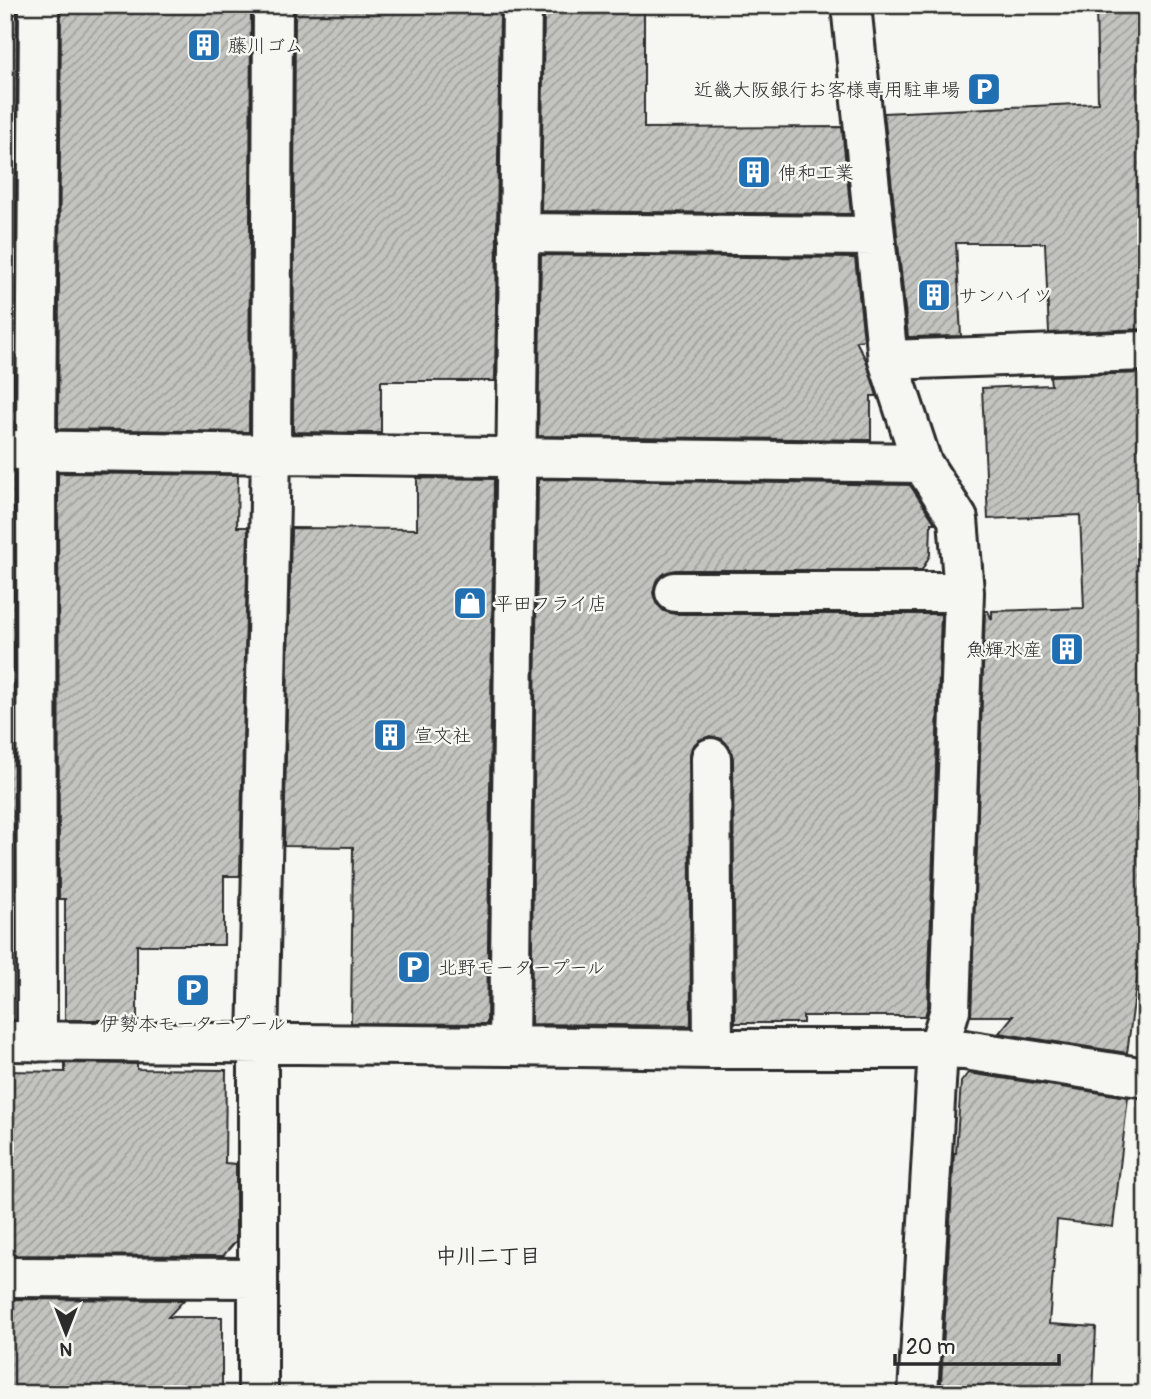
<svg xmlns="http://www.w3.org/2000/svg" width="1151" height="1399" font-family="Pangolin,'Klee One',sans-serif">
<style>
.building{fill:url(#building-hatch);stroke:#2b2b2b;stroke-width:2}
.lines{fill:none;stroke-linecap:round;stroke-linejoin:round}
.street-casing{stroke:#2b2b2b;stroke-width:44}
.street{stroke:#f6f6f2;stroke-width:38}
.labels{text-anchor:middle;stroke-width:5;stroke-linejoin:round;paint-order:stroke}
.poi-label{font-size:19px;fill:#2b2b2b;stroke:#f6f6f2;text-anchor:start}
.neighbourhood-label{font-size:21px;font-weight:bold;fill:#2b2b2b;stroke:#f6f6f2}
</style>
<defs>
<pattern id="building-hatch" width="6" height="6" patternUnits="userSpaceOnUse" patternTransform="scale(1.75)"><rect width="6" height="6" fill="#c3c3c0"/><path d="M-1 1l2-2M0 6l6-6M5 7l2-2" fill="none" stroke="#9f9f9c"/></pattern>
</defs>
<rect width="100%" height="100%" fill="#f6f6f2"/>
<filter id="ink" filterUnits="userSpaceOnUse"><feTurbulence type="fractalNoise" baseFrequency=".0143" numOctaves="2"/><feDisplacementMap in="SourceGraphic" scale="14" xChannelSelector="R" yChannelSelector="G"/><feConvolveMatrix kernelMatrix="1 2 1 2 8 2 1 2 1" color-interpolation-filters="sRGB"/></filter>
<g filter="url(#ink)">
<path class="building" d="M5,5H17L14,428H5Z
M61,5H251L249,432L58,429Z
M295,5H391V11H500L495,381H381V433L293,432Z
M551,5H644V128L842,127L851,214L541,211L544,11H551Z
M1096,5H1146V329L1049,333L1045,243H956L961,336L908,337L884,113L1098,103Z
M541,255L855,258L864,340L856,341L866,360L877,396H871V440L538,436Z
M1146,373V913L1127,1053L999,1033L1013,1016H971L985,611H988L992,620V611L1084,608L1080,515L988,519L982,388L1051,385L1050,376Z
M5,472H14L15,899H5Z
M58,473L238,475L237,527H248L240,876H224V945H137V1020H65V899H59Z
M417,478L494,479L487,1024L351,1023L353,847L284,846L291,528L417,529Z
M538,479L910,485L935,523H931L930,555L922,570H675L665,573L656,581L653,593L656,603L664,611L675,614H941L928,1006L925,1016H803V1023H735L733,758L730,748L722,739L710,736L699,740L692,747L689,758L691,1023L690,1026L531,1024Z
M65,1063L137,1064V1069L226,1070L225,1163L236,1164V1241L223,1256L9,1255L10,1151H5V1071L65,1072Z
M968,1073L1128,1097L1113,1227L1057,1220L1049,1324L1096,1327L1093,1394H945L946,1384H941L954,1153H956L961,1082Z
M8,1299L184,1300L168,1317H222V1389L5,1391V1314H8Z"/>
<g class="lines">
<g class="street-casing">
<path id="street" d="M851,5L888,360L922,463L958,519L964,592L950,1010L938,1049L918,1394
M518,233L875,236
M888,360L1146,351
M5,450L922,463
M675,592H964
M711,758L713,1049
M5,1041L509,1046L713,1049H938L965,1050L1146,1078
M37,1042L36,451L39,5
M509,1046L522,5
M5,1277L258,1278
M258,1394V1045L271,455L273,5"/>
</g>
<use href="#street" class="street"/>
</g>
</g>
<defs>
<g id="building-square" transform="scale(1.75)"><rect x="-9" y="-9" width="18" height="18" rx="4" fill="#1f6fb2" stroke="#f6f6f2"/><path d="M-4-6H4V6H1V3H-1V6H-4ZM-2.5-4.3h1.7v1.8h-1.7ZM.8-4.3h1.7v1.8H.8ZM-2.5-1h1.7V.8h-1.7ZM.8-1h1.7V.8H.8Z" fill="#fff"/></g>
<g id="parking-square" transform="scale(1.75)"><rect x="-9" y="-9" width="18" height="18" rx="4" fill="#1f6fb2" stroke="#f6f6f2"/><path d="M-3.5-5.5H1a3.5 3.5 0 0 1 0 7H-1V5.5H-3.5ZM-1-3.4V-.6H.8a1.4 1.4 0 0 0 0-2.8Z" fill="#fff"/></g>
<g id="shop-square" transform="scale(1.75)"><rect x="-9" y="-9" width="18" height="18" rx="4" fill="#1f6fb2" stroke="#f6f6f2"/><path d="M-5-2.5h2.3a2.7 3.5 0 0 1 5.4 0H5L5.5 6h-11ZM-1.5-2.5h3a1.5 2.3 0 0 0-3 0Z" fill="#fff"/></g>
</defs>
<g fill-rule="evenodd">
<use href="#building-square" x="204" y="45"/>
<use href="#parking-square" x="984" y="89"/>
<use href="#building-square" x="754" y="172"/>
<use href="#building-square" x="934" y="295"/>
<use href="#shop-square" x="470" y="603"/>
<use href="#building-square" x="1067" y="649"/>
<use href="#building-square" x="390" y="735"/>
<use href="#parking-square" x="414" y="967"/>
<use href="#parking-square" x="193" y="990"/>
</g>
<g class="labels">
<g class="poi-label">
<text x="228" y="52">藤川ゴム</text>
<text x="960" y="96" text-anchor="end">近畿大阪銀行お客様専用駐車場</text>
<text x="778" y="179">伸和工業</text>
<text x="958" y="302">サンハイツ</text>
<text x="494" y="610">平田フライ店</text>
<text x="1042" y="656" text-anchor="end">魚輝水産</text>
<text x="414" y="742">宣文社</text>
<text x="438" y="974">北野モータープール</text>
<text x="193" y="1030" text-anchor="middle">伊勢本モータープール</text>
</g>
<g class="neighbourhood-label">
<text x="488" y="1263">中川二丁目</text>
</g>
</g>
<rect width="1151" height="1399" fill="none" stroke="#f6f6f2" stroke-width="28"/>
<rect x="14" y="14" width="1123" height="1371" fill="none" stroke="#2b2b2b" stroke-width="2.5" filter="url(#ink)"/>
<g transform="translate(66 1333) rotate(180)" stroke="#f6f6f2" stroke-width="5" paint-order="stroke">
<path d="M0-5L12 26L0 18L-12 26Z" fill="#2b2b2b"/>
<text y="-10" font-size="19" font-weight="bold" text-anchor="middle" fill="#2b2b2b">N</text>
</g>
<path d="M895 1354v10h164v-10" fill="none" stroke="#2b2b2b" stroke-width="3.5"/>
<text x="906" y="1354" font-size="21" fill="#2b2b2b" stroke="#f6f6f2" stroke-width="5" paint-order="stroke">20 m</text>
</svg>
